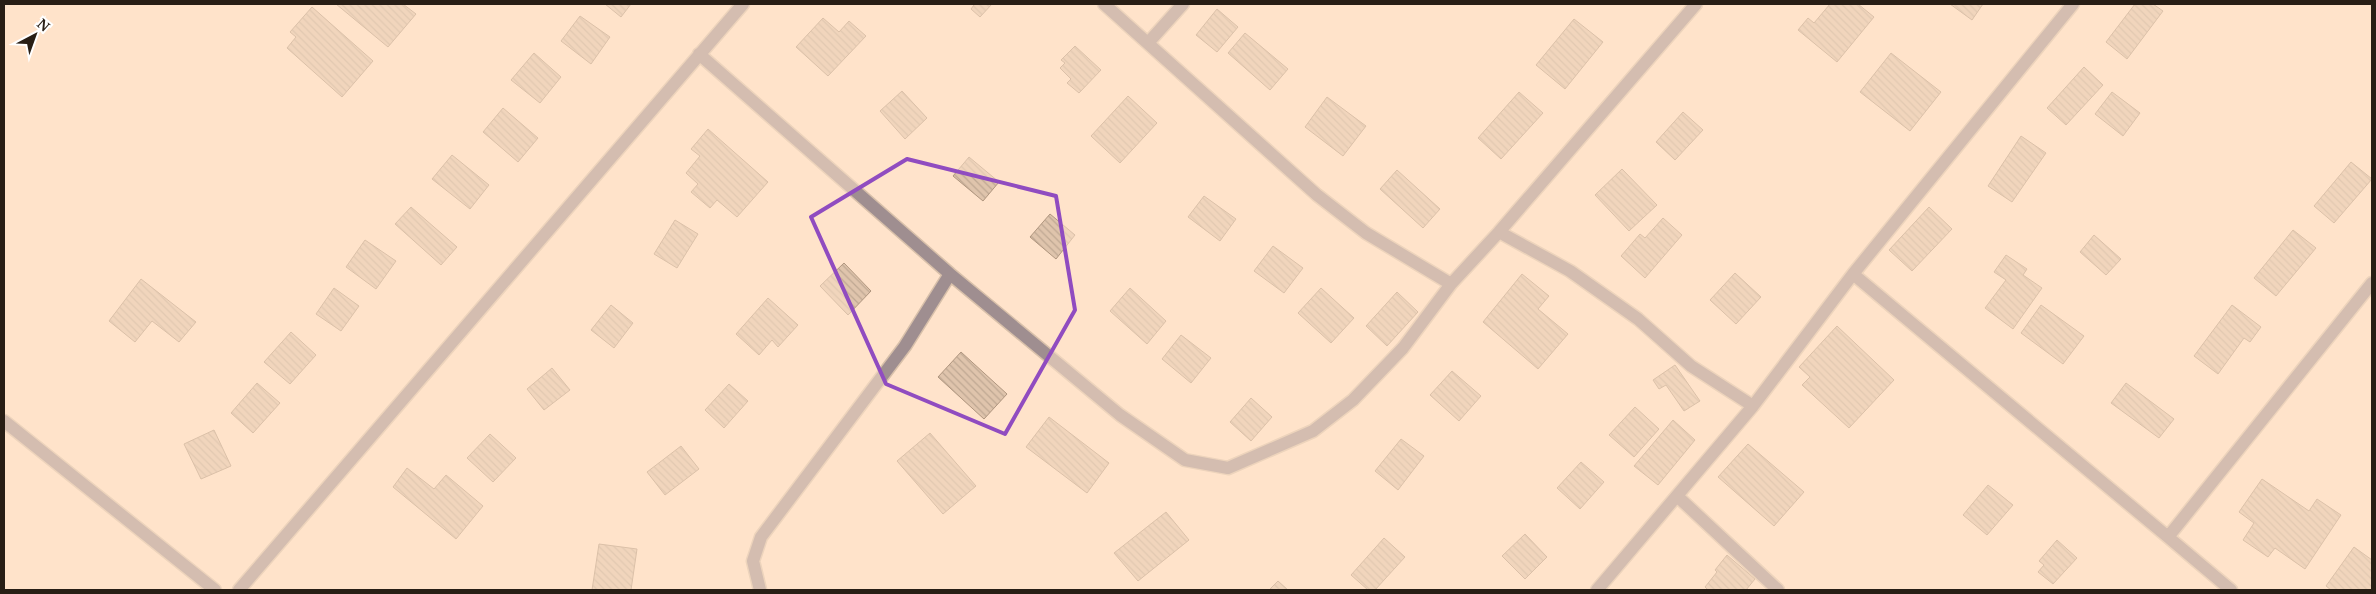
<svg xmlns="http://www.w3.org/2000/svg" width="2376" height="594" font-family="'Noto Serif',serif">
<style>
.building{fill:url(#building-back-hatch);stroke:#b0967f}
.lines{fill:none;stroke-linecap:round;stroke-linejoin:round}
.minor-casing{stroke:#d8c0aa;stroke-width:15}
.minor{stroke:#9f8e90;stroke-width:12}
.marked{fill:none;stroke:#904cc0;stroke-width:4;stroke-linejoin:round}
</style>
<defs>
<pattern id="building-back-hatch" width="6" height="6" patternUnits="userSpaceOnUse" patternTransform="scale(1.25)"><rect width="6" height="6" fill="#dfc4ac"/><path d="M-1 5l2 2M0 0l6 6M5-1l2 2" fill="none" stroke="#bfa893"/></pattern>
</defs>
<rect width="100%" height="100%" fill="#ffe3cb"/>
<path class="building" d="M336,4H403L416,14L388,47Z
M605,4H631L621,17Z
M972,4H992L980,17L971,9L974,5Z
M1830,4H1858L1874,17L1837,62L1798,30L1808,18L1814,23Z
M1950,4H1983L1972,20Z
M2135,4H2153L2163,11L2127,59L2106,42Z
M312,7L373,61L342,97L287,48L296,37L290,32Z
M1217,9L1238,27L1217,52L1196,35Z
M580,16L610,37L591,64L561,41Z
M823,18L839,32L849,21L866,36L828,76L796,47Z
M1574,19L1603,42L1565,89L1536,65Z
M1245,33L1288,69L1270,90L1228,53Z
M1075,46L1101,70L1079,93L1067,83L1071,79L1060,68L1065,63L1061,60Z
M534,53L561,77L540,103L511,80Z
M1891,53L1941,92L1910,131L1860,92Z
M2084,67L2103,85L2066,125L2047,108Z
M902,91L927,118L905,139L880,111Z
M1519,92L1543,113L1501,159L1478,138Z
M2112,92L2140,113L2123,136L2095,114Z
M1128,96L1157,123L1120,163L1091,136Z
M1327,97L1366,126L1343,156L1305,127Z
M503,108L538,138L518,162L483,132Z
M1683,112L1703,130L1675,160L1656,142Z
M708,129L768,182L737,217L717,200L710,208L691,192L698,184L686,173L700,156L691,149Z
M2021,136L2046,153L2012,202L1988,186Z
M452,155L489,185L470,209L432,179Z
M969,157L999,182L983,201L953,176Z
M2351,162L2372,179L2334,223L2314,206Z
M1622,169L1657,205L1629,231L1595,195Z
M1397,170L1440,209L1423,228L1380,189Z
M1204,196L1236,219L1220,241L1188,217Z
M411,207L457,247L441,265L395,224Z
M1929,207L1952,229L1912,271L1889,250Z
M1050,214L1075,235L1056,259L1030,237Z
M1663,218L1682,235L1645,278L1621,256L1640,234L1645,238Z
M675,220L698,234L677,268L654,254Z
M2293,230L2316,248L2276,296L2254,278Z
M2094,235L2121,259L2106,275L2080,252Z
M365,240L396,261L376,289L346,267Z
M1273,246L1303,268L1284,293L1254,271Z
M2006,255L2027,269L2023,275L2042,288L2013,329L1985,308L2006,280L1994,272Z
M844,263L871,291L848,315L820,286Z
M1735,273L1761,297L1736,324L1710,300Z
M1522,274L1549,296L1538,309L1568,334L1538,369L1483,322Z
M141,279L196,322L179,342L152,321L135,342L109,321Z
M334,288L359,306L341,331L316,314Z
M1130,288L1166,321L1147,344L1110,311Z
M1321,288L1354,318L1331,343L1298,313Z
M1397,292L1418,312L1387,346L1366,326Z
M768,298L798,325L778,347L772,340L759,355L736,334Z
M611,305L633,323L614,348L591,330Z
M2041,305L2084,336L2063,364L2021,333Z
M2232,305L2261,327L2250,342L2244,338L2218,374L2194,356Z
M1837,326L1894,380L1849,428L1802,385L1810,377L1799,367Z
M291,332L316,355L290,384L264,362Z
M1181,335L1211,358L1191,383L1162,359Z
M961,352L1007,394L984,419L938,377Z
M1675,365L1700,401L1684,411L1666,385L1659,389L1653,380Z
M552,368L570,390L544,410L527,389Z
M1452,371L1481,396L1459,421L1430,395Z
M257,383L280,403L253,433L231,413Z
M2126,383L2174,419L2159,438L2111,403Z
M729,384L748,401L724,428L705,410Z
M1251,398L1272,417L1251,441L1230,422Z
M1635,407L1659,429L1634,457L1609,435Z
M1049,417L1109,463L1087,493L1026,447Z
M1673,420L1695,440L1658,485L1634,466Z
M214,430L231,466L201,479L184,444Z
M930,433L976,486L943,514L897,461Z
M490,434L516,458L493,482L467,458Z
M1401,439L1424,456L1398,490L1375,471Z
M1748,444L1804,492L1774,526L1718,477Z
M681,446L699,469L665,495L647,472Z
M1581,462L1604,482L1580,509L1557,488Z
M407,468L434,489L446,475L483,506L456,539L393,487Z
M2262,479L2309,511L2317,499L2341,515L2305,569L2275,548L2268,557L2243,540L2254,523L2239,512Z
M1988,485L2013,505L1987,535L1963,515Z
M1166,512L1189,540L1138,581L1114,553Z
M1525,534L1547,557L1525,579L1502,556Z
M1384,538L1405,557L1375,590H1368L1351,575Z
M2057,540L2077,558L2053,584L2038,572L2044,565L2039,561Z
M599,544L637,549L631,590H592Z
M2354,547L2372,560V590H2331L2326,586Z
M1727,555L1755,579L1746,590H1708L1705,587L1717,572L1715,570Z
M1278,581L1288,590H1269Z"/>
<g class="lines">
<g class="minor-casing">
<path id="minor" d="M1104,4L1317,195L1366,233L1451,284
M1148,43L1183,4
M699,54L950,274L1120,415L1185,460L1228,468L1313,431L1353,400L1403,348L1451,284L1499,232L1696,4
M1499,232L1570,271L1638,319L1691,366L1753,406
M1853,274L2168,537
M4,421L215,590
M1677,496L1778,590
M239,590L743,4
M760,590L753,561L761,537L905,346L950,274
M1597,590L1753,406L1853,274L2073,4
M2231,590L2168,537L2372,283"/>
</g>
<use href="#minor" class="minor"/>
</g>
<path d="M0 0H2376V594H0ZM907,159L1056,196L1075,310L1005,434L886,384L811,217Z" fill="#ffe3cb" fill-opacity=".55" fill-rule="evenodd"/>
<path class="marked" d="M907,159L1056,196L1075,310L1005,434L886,384L811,217Z"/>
<rect width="2376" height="594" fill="none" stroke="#281e15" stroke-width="10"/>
<g transform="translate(35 35) rotate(41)" stroke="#ffffff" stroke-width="4" paint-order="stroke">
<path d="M0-4L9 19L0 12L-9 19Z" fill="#281e15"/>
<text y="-8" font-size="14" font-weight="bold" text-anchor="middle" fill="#281e15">N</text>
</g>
</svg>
